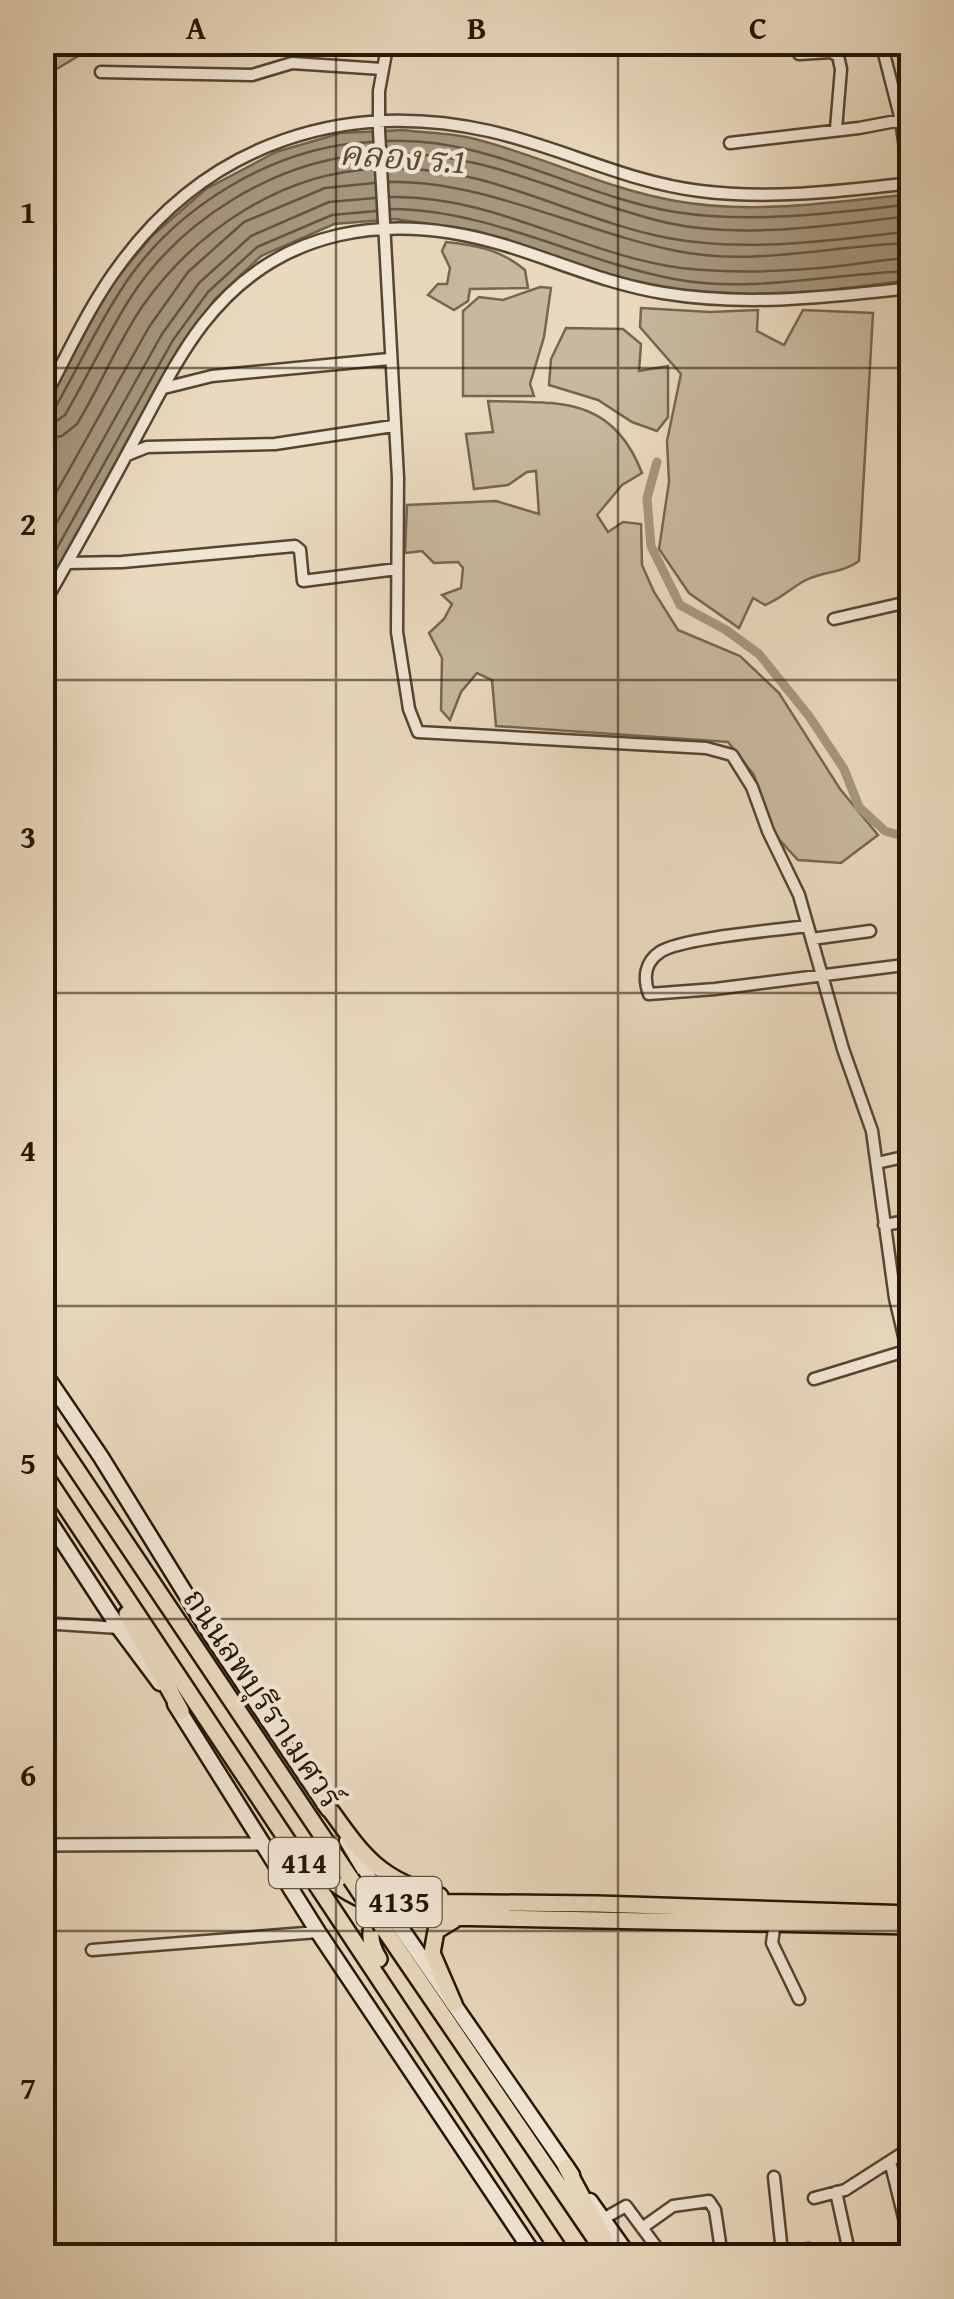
<svg xmlns="http://www.w3.org/2000/svg" width="954" height="2299" font-family="'Gentium Book Plus','Noto Serif Thai',serif">
<style>
.green{fill:#c8b89e;stroke:#766650;stroke-width:2.5}
.water{fill:#a6967e;stroke:#72624c;stroke-width:2.5}
.lines{fill:none;stroke-linecap:round;stroke-linejoin:round}
.shore{stroke:#645640;stroke-width:2.5}
.canal{stroke:#a6967e;stroke-width:9}
.minor-casing{stroke:#554630;stroke-width:15}
.tertiary-casing{stroke:#554630;stroke-width:16}
.secondary-casing{stroke:#231501;stroke-width:19}
.primary-casing{stroke:#231501;stroke-width:20}
.minor{stroke:#f1e6d5;stroke-width:10}
.tertiary{stroke:#f1e6d5;stroke-width:11}
.secondary{stroke:#f1e6d5;stroke-width:14}
.primary{stroke:#ead9be;stroke-width:15}
.primary-bridge-casing{stroke:#231501;stroke-width:20;stroke-linecap:butt}
.primary-bridge{stroke:#ead9be;stroke-width:15}
.grid{fill:none;stroke:#231501;stroke-width:2.5;stroke-opacity:0.55}
.labels{text-anchor:middle;stroke-width:8;stroke-linejoin:round;paint-order:stroke}
.shield{fill:#f1e6d5;stroke:#615441;stroke-width:2.5}
.shield-label{font-size:30px;font-weight:bold;fill:#231501}
.street-label{font-size:32px;fill:#231501;stroke:#f1e6d5}
.water-label{font-size:35px;font-style:italic;fill:#574933;stroke:#f1e6d5}
.neatline{fill:none;stroke:#231501;stroke-width:4}
.grid-label{font-size:32px;text-anchor:middle;font-weight:bold;fill:#231501}
</style>
<rect width="100%" height="100%" fill="#ead9be"/>
<filter id="stains"><feTurbulence type="fractalNoise" baseFrequency=".002" numOctaves="4"/><feColorMatrix values="0 0 0 0 .2 0 0 0 0 .09 0 0 0 0 .02 0 0 0 .5 -.17"/></filter>
<radialGradient id="worn" r=".72"><stop offset=".6" stop-color="#630" stop-opacity="0"/><stop offset="1" stop-color="#630" stop-opacity=".3"/></radialGradient>
<path class="green" d="M43,42H100V43L43,77Z
M446,242C477,245 501,250 525,270L528,288L470,289L468,301L454,310L428,295L438,284H447L450,268L442,251Z
M540,287L551,288L544,337L530,384L534,396H463V311L479,297L503,300Z
M641,308L710,312L758,310L757,331L784,345L803,310L873,313L859,561C843,573 824,571 806,580C792,587 781,599 765,605L753,598L739,628L689,593L659,549L669,482L667,441L681,374L640,327Z
M566,328L623,329L641,344L639,371L668,366V417L657,431L632,422L598,400L549,385L551,359Z
M488,401C558,403 612,395 642,473L622,485L597,515L608,532L623,522L641,524L642,565L654,592L678,630L740,656L779,693L840,789L878,835L841,863L798,860L775,835L754,775L728,742L496,726L492,680L477,673L461,692L450,720L441,710L442,658L429,633L444,619L452,604L442,595L461,588L463,568L458,562L434,563L422,551L405,553L407,505L496,501L539,514L536,471L527,472L508,485L474,489L466,434L493,432Z"/>
<path class="water" d="M403,130C425,133 450,133 471,138C541,155 605,189 676,201C752,215 835,202 911,194V280L822,291L750,294L677,290L601,273L477,231L395,219L334,224L261,256L215,299L181,345L43,596V409L112,284L153,235L206,189L276,152L341,133Z"/>
<g class="lines">
<path class="shore" d="M387,141C489,136 577,196 675,212C752,224 834,213 912,204
M388,154C485,149 575,202 668,223C746,240 833,224 912,216
M389,169C486,164 574,220 668,238C747,253 833,240 912,231
M389,182C481,179 585,233 677,251C755,267 834,245 912,243
M390,197C492,194 582,255 681,268C726,273 774,272 820,268C850,266 881,259 912,258
M391,209C488,209 579,261 674,279C753,294 833,273 912,271
M42,412L56,406C77,369 96,329 119,293C171,209 273,146 372,142
M42,424L55,422L65,415C87,377 106,337 129,300C180,219 278,159 373,154
M42,440L62,436L77,424C101,385 118,341 144,304C197,230 282,173 374,169
M42,518L149,327L188,272L244,222L325,188L374,183
M42,549L162,334L199,283L251,236L329,202L375,198
M42,575L173,340L208,292L257,247L332,215L376,211"/>
<path class="canal" d="M657,462L647,498L651,546L680,605L726,630L759,654L809,716L844,769L859,807L885,831L899,835L912,831"/>
<g class="minor-casing">
<path id="minor" d="M388,42L379,91V131L398,478L397,632L409,709L418,732L706,748L732,755L752,787L768,831L799,895L843,1049L872,1131L895,1298L912,1370
M881,42L901,120L910,183
M799,54L831,52L838,56L841,69L836,129
M101,72L252,75L292,63L382,69
M730,143L859,128L912,118
M164,388L212,376L389,359
M42,402C67,356 89,305 121,263C209,143 345,99 489,131C561,147 626,182 700,191C770,200 842,191 912,183
M127,455L147,447L275,444L393,426
M67,563L122,562L295,546L300,550L303,581L397,569
M42,607C76,548 109,488 141,428C160,393 179,355 203,324C278,226 391,211 504,245C557,261 607,284 663,293C747,307 828,297 912,288
M834,619L912,601
M808,926C778,930 681,938 660,952C645,962 643,978 649,994L715,989L912,964
M812,939L870,931
M877,1163L912,1155
M884,1225L912,1220
M895,1298L912,1294
M814,1379L905,1351
M42,1623L119,1628
M775,1922L772,1943L799,1999
M92,1950L318,1932
M890,2161L912,2250
M774,2177L782,2252
M836,2192L850,2256
M814,2198L845,2190L912,2147
M603,2219L626,2206L663,2256
M642,2228L673,2206L709,2201L715,2210L722,2256
M741,2256L809,2249"/>
</g>
<g class="tertiary-casing">
<path id="tertiary" d="M42,1845L263,1844"/>
</g>
<g class="secondary-casing">
<path id="secondary" d="M42,1370L101,1457L211,1635L328,1809
M42,1510L119,1628L160,1683
M175,1704L318,1932L535,2256
M347,1841L387,1908L572,2175
M590,2201L629,2256"/>
</g>
<g class="primary-casing">
<path id="primary" d="M42,1418L351,1879
M42,1471L563,2256
M127,1614L181,1711
M323,1800C361,1852 375,1879 440,1896
M313,1864C352,1905 389,1910 443,1917L912,1926
M454,1920L436,1931L432,1953L454,2004
M382,1926L607,2256
M379,1959C363,1933 371,1916 398,1902L597,1904L912,1914
M566,2167L604,2238"/>
</g>
<use href="#minor" class="minor"/>
<use href="#tertiary" class="tertiary"/>
<use href="#secondary" class="secondary"/>
<use href="#primary" class="primary"/>
<g class="primary-bridge-casing">
<path id="primary-bridge" d="M351,1879L382,1926"/>
</g>
<use href="#primary-bridge" class="primary-bridge"/>
</g>
<path class="grid" d="M336,42V2256M618,42V2256M42,368H912M42,680H912M42,993H912M42,1306H912M42,1619H912M42,1931H912"/>
<g class="labels">
<g class="shield">
<rect x="269" y="1838" width="70" height="50" rx="8"/>
<rect x="356.5" y="1877" width="85" height="50" rx="8"/>
</g>
<g class="shield-label">
<text x="304" y="1873">414</text>
<text x="399" y="1912">4135</text>
</g>
<g class="street-label">
<text transform="translate(263 1698) rotate(56)" y="11">ถนนลพบุรีราเมศวร์</text>
</g>
<g class="water-label">
<text transform="translate(403 157) rotate(4)" y="12">คลอง ร.1</text>
</g>
</g>
<rect width="954" height="2299" fill="none" stroke="#ead9be" stroke-width="110"/>
<rect x="55" y="55" width="844" height="2189" class="neatline"/>
<g class="grid-label">
<text x="196" y="39">A</text>
<text x="477" y="39">B</text>
<text x="758" y="39">C</text>
<text x="28" y="223">1</text>
<text x="28" y="535">2</text>
<text x="28" y="848">3</text>
<text x="28" y="1161">4</text>
<text x="28" y="1474">5</text>
<text x="28" y="1786">6</text>
<text x="28" y="2099">7</text>
</g>
<rect width="100%" height="100%" filter="url(#stains)"/>
<rect width="100%" height="100%" fill="url(#worn)"/>
</svg>
